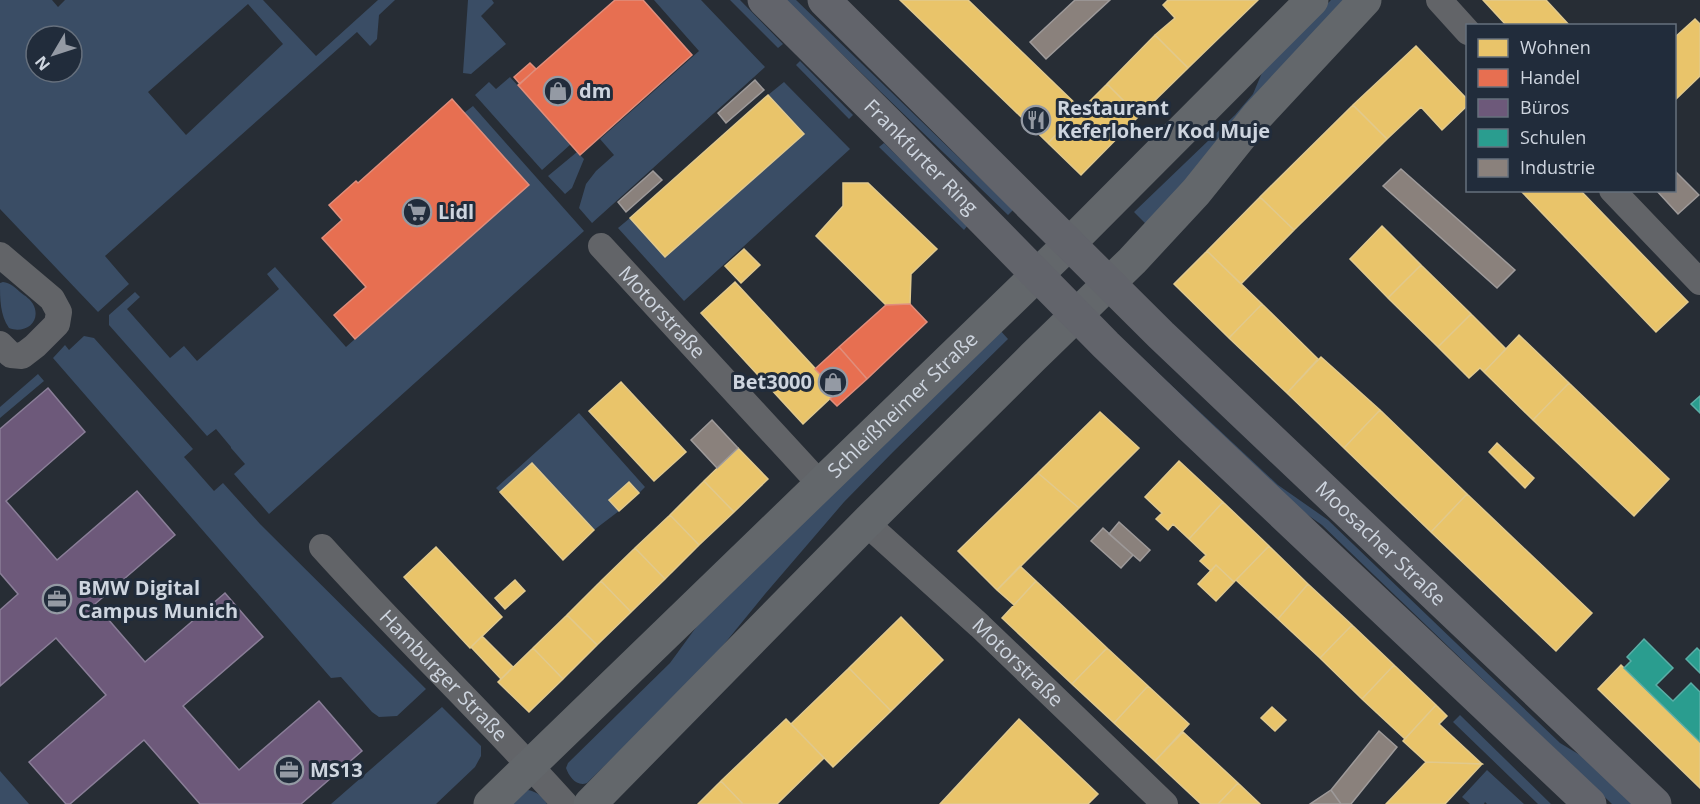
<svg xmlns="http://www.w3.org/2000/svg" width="1700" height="804" font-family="'Open Sans',sans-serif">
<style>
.green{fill:#3a4d65;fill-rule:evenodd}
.homes{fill:#e9c46a;stroke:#e1c98d;stroke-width:1.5}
.shops{fill:#e76f51;stroke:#e08e7c;stroke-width:1.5}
.offices{fill:#6d597a;stroke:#8a7e98;stroke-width:1.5}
.schools{fill:#2a9d8f;stroke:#5baea7;stroke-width:1.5}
.industry{fill:#8a817c;stroke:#9e9a9a;stroke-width:1.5}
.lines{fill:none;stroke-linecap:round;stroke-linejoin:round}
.minor{stroke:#626468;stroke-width:26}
.secondary{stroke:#63676b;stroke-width:33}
.primary{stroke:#62646b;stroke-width:33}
.labels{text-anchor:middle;stroke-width:6;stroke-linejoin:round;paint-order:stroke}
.poi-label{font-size:20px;font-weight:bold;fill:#ced5df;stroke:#212c3b;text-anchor:start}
.street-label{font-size:20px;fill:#ced5df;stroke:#212c3b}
</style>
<rect width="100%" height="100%" fill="#272d35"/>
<path class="green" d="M0,0H52L58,7L65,0H263L316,56L378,0H395L379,15L377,39L370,46L357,32L105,256L129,284L98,312L0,209ZM248,4L283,44L186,135L148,92ZM36,36H72V72H36Z
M468,0H492L494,3L481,16L506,44L471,74L463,73Z
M654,0H701L765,67L592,223L579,208L586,184L596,171L614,155L600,139L699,51Z
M730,0H740L783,44L778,48Z
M786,0H796L1013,210L1008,215Z
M1331,0H1345L1149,227L1134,212L1235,115L1253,94L1264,68Z
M800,61L853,115L849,119L796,65Z
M510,77L571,144L542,170L475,95L489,82L496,89Z
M784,82L850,149L684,301L618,228L630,218L666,257L803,135L768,95Z
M473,106L584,231L269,514L234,474L245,464L231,448V447L216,429L207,436L109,325V315L135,292L140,297L127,309L170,358L184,346L197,361L279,289L267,274L275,267L346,347L528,185L464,113Z
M884,143L968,225L964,230L879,147Z
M577,152L584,159L572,188L565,194L548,176Z
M3,282C10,283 15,287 20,292C25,296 31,299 34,306C41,323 24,334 9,328C0,315 0,299 0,283Z
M999,329L1008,339L893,452L844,502L765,594L703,670L587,783C577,787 569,777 566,768L568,763L670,663L700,622Z
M84,336L94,338L193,449L184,457L214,491L223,483L260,524L426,689L397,716L379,717L372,712L341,677L331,678L53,358L65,345L69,350Z
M1124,341L1278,485L1328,520L1560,743L1600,767L1639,804H1612L1322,525L1268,487Z
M38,374L44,381L0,418V407Z
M579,413L645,487L639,493L629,482L609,500L619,511L594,530L532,463L500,492L496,488Z
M442,707L481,746V756L475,767L436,804H331Z
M1460,715L1551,804H1538L1453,722Z
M1487,770L1524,804H1487L1485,802L1484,804H1470L1462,797Z
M0,771L29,804H0Z
M528,790C537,792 543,796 547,804H512L522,794Z"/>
<path class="homes" d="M900,0H968L1081,109L1048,143Z
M1168,0H1258L1188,68L1155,35L1175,18L1163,5Z
M1483,0H1546L1570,26H1507Z
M1695,19L1700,24V76L1674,101V38Z
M1155,35L1188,68L1139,116L1107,84Z
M1416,46L1468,100V105L1442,130L1421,107L1387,139L1353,105Z
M1107,84L1139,116L1081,175L1048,143Z
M768,95L804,134L665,257L630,218Z
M1353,105L1387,139L1294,230L1260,197Z
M843,183H868L937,249L911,274L910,304L886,305L816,236L843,206Z
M1520,190H1580L1688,302L1656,332Z
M1260,197L1294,230L1241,284L1207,251Z
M1382,226L1421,265L1388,298L1350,259Z
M744,249L760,265L741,283L725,266Z
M1207,251L1262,304L1229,338L1174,284Z
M1421,265L1471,314L1438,347L1388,298Z
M735,282L837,392L803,424L701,313Z
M1262,304L1318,359L1287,393L1229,338Z
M1471,314L1506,349L1484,372L1480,368L1469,378L1438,347Z
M1519,335L1569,383L1533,420L1484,372Z
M1321,357L1380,410L1344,448L1287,393Z
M621,382L686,452L654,481L589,411Z
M1569,383L1669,479L1634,516L1533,420Z
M1380,410L1467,494L1431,532L1344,448Z
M1100,412L1139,448L1079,508L1038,473Z
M1497,443L1534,478L1525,488L1489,452Z
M738,448L768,479L734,512L704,481Z
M1179,461L1223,502L1189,539L1173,524L1168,530L1156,519L1162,513L1145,497Z
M532,463L594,530L563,560L500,492Z
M1038,473L1079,508L997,590L958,551Z
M704,481L734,512L699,545L670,515Z
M629,482L639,493L619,511L609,500Z
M1467,494L1592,613L1556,651L1431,532Z
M1223,502L1269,546L1234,582L1216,565L1211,571L1200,561L1206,555L1189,539Z
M670,515L699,545L665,579L635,548Z
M1269,546L1308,584L1278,619L1236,580Z
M436,547L502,617L470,648L404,577Z
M635,548L665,579L631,612L601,581Z
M1216,565L1234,582L1216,601L1198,584Z
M1020,566L1036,581L1014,605L997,590Z
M515,580L525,591L505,609L495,598Z
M601,581L631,612L597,645L567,615Z
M1036,581L1107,648L1072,684L1002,618Z
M1308,584L1352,625L1320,658L1278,619Z
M567,615L597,645L563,679L533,648Z
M901,617L943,660L891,711L849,668Z
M1352,625L1394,665L1362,699L1320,658Z
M482,636L513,667L501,679L471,647Z
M533,648L563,679L529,712L498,682Z
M1107,648L1148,686L1114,723L1072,684Z
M1394,665L1436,705L1405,739L1362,699Z
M1621,665L1700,742V788L1598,689Z
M849,668L891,711L833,767L791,724Z
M1148,686L1189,724L1155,761L1114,723Z
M1436,705L1447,716L1439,724L1482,764L1426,762L1403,741Z
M1272,707L1286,720L1275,731L1261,718Z
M786,719L824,758L777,804H743L721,781Z
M1019,719L1098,794L1088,804H940Z
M1183,732L1238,783L1218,804H1201L1155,761Z
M1426,762L1482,764L1445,804H1386Z
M721,781L743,804H698Z
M1238,783L1260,804H1218Z"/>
<path class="shops" d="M643,0L692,55L580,155L518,85L615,0Z
M530,63L536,69L520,84L514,77Z
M452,99L529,185L355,339L334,315L366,287L322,238L342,220L329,205L356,181L358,183Z
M910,304L927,322L867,379L839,347L886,305Z
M839,347L867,379L837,406L830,399L837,392L815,369Z"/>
<path class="offices" d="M48,388L85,432L6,501L57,560L137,491L175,535L95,604L145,662L225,593L263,637L183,706L239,770L319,701L362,751L301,804H200L144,740L70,804H66L29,762L106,695L56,638L0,686V610L18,594L0,573V429Z"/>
<path class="schools" d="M1700,396V413L1691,404Z
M1644,639L1673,668L1656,685L1673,701L1691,683L1700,692V742L1624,668L1631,661L1627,657Z
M1697,648L1700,651V673L1686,659Z"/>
<path class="industry" d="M1075,0H1110L1046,59L1030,42Z
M755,80L764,90L726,123L718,113Z
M1401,169L1515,270L1497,288L1383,186Z
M1674,170L1699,195L1678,214L1656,190H1674Z
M653,171L662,180L626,212L618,202Z
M712,420L738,448L717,468L691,440Z
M1119,522L1150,550L1140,561L1109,534Z
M1103,528L1133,555L1121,568L1091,541Z
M1379,731L1397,747L1351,804H1341L1331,790Z
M1331,790L1341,804H1310Z"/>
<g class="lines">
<g class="minor">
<path d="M1439,0L1468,32"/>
<path d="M1612,190L1700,282"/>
<path id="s1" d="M601,246L821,485"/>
<path d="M0,255L52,299L59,312L57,324L35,346L22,356L11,355L0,344"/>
<path id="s2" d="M866,523L980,626L1165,804"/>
<path id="s3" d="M322,547C401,635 486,716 565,804"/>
</g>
<g class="secondary">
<path id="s4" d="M490,804L1069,244L1312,0"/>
<path d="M590,804L866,523L1033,357L1132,261L1196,192L1257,116L1365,0"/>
</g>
<g class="primary">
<path id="s5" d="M764,0L890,125L1106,345L1192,428L1590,804"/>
<path id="s6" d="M824,0L1161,335L1655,804"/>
</g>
</g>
<defs>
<g id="shop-ring" transform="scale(1.5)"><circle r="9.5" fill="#212c3b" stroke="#949aa4" stroke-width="1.5"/><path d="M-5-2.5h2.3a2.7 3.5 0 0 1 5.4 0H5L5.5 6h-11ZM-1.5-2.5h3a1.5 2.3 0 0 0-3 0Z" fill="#949aa4"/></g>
<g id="restaurant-ring" transform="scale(1.5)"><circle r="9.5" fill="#212c3b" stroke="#949aa4" stroke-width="1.5"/><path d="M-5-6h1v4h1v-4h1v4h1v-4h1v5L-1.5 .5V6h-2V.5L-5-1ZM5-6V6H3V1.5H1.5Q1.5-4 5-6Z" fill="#949aa4"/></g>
<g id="supermarket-ring" transform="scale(1.5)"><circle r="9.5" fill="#212c3b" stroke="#949aa4" stroke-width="1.5"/><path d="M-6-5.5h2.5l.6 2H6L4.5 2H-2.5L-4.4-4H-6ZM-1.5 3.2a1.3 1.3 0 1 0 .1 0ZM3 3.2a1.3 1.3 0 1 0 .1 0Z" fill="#949aa4"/></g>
<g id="office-ring" transform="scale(1.5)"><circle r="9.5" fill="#212c3b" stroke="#949aa4" stroke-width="1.5"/><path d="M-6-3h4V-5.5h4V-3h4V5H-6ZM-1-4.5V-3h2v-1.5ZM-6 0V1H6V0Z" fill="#949aa4"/></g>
</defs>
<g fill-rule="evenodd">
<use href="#shop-ring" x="558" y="91"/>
<use href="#restaurant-ring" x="1036" y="120"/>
<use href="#supermarket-ring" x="417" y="212"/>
<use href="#shop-ring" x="833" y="382"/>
<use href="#office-ring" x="57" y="599"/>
<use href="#office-ring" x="289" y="770"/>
</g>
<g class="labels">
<g class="poi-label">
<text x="579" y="98">dm</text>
<text x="1057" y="115">Restaurant<tspan x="1057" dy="23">Keferloher/ Kod Muje</tspan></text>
<text x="438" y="219">Lidl</text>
<text x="812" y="389" text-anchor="end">Bet3000</text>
<text x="78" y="595">BMW Digital<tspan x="78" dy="23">Campus Munich</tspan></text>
<text x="310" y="777">MS13</text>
</g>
<g class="street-label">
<text dy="7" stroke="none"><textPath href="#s5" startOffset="222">Frankfurter Ring</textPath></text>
<text dy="7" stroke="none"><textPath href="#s1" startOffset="90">Motorstraße</textPath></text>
<text dy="7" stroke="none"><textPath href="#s4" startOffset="574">Schleißheimer Straße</textPath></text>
<text dy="7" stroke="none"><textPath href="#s6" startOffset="778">Moosacher Straße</textPath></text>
<text dy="7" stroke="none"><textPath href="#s2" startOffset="206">Motorstraße</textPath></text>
<text dy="7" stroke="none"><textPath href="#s3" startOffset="177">Hamburger Straße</textPath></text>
</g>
</g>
<rect x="1466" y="24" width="210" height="168" fill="#212c3b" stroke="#66707d" stroke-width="1.5"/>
<rect x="1478" y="39" width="30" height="18" fill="#e9c46a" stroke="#66707d" stroke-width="1.5"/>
<text x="1520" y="54" font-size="18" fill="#ced5df">Wohnen</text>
<rect x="1478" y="69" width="30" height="18" fill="#e76f51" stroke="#66707d" stroke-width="1.5"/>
<text x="1520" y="84" font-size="18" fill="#ced5df">Handel</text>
<rect x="1478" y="99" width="30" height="18" fill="#6d597a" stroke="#66707d" stroke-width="1.5"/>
<text x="1520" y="114" font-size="18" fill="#ced5df">Büros</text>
<rect x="1478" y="129" width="30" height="18" fill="#2a9d8f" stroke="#66707d" stroke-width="1.5"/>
<text x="1520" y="144" font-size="18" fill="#ced5df">Schulen</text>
<rect x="1478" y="159" width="30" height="18" fill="#8a817c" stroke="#66707d" stroke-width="1.5"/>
<text x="1520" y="174" font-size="18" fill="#ced5df">Industrie</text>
<g transform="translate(54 54) rotate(231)"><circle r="28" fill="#212c3b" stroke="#66707d" stroke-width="1.5"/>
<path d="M0-4.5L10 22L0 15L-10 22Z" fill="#949aa4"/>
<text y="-9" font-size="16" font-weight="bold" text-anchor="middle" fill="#ced5df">N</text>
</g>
</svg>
